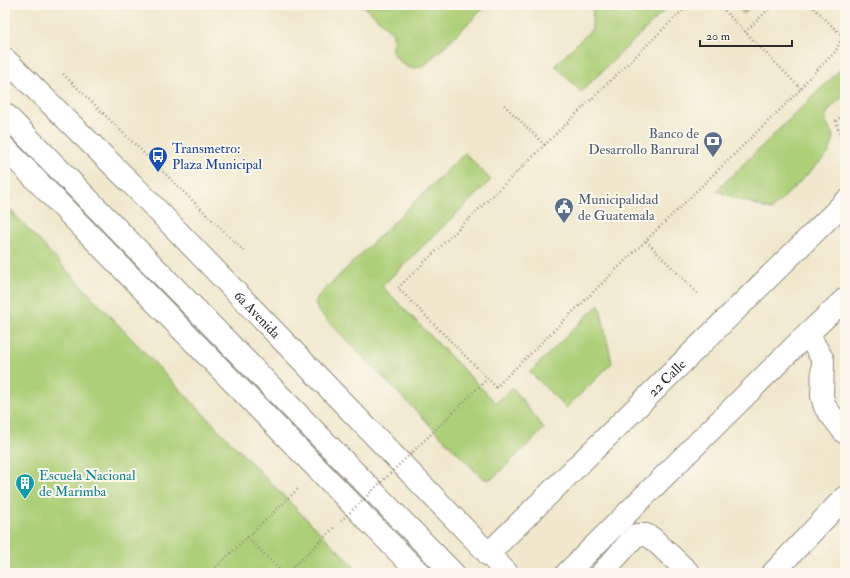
<svg xmlns="http://www.w3.org/2000/svg" width="850" height="578" font-family="'IM FELL Double Pica',serif">
<style>
.green{fill:#adcf78;stroke:#6c7d52}
.lines{fill:none;stroke-linecap:round;stroke-linejoin:round}
.minor-casing{stroke:#8e897c;stroke-width:24}
.major-casing{stroke:#8e897c;stroke-width:24}
.path{stroke:#8e897c;stroke-width:2.5;stroke-dasharray:1 3;stroke-linecap:butt}
.minor{stroke:#fff;stroke-width:22}
.major{stroke:#fff;stroke-width:22}
.path-bridge{stroke:#8e897c;stroke-width:2.5;stroke-dasharray:1 3;stroke-linecap:butt}
.labels{text-anchor:middle;stroke-width:4;stroke-linejoin:round;paint-order:stroke}
.service-label{font-size:14px;fill:#4e5e75;stroke:#fbf7ec;text-anchor:end}
.transit-label{font-size:14px;fill:#164399;stroke:#fbf7ec;text-anchor:start}
.street-label{font-size:14px;fill:#2b2b2b;stroke:#fbf7ec}
.culture-label{font-size:14px;fill:#0d838f;stroke:#fbf7ec;text-anchor:start}
</style>
<rect width="100%" height="100%" fill="#fbf7ec"/>
<filter id="ink" filterUnits="userSpaceOnUse"><feTurbulence type="fractalNoise" baseFrequency=".025" numOctaves="2"/><feDisplacementMap in="SourceGraphic" scale="8" xChannelSelector="R" yChannelSelector="G"/><feConvolveMatrix kernelMatrix="1 2 1 2 8 2 1 2 1" color-interpolation-filters="sRGB"/></filter>
<filter id="wash" filterUnits="userSpaceOnUse"><feTurbulence type="fractalNoise" baseFrequency=".012" numOctaves="4" result="noise"/><feDisplacementMap in="SourceGraphic" scale="16" xChannelSelector="R" yChannelSelector="G"/><feGaussianBlur stdDeviation="0.9" result="paint"/><feColorMatrix in="noise" values="0 0 0 0 0 0 0 0 0 0 0 0 0 0 0 0 0 1.4 0 .05"/><feComposite in="paint" operator="in"/></filter>
<g filter="url(#wash)">
<rect width="100%" height="100%" fill="#f0e7cc"/>
<path class="green" d="M363,5H487L427,63C409,74 404,66 392,52L393,33Z
M593,5H670L581,92L555,65L592,29Z
M735,5H752L744,14Z
M845,65V95C839,101 823,111 826,121C827,127 832,132 834,137L833,142L828,154L771,210L716,191Z
M465,153L491,180L382,286L496,403L513,388L544,429L495,476C489,481 485,480 479,475L318,311L315,303L319,295Z
M5,204C121,329 239,453 361,573H5Z
M599,304L612,363L566,408L530,372Z"/>
</g>
<g filter="url(#ink)">
<g class="lines">
<g class="minor-casing">
<g id="minor">
<path d="M5,114L453,573"/>
<path d="M808,334L823,360L822,396L825,407L845,433"/>
<path id="s1" d="M488,554L845,202"/>
<path d="M567,573L797,344L845,299"/>
<path d="M602,573L636,535H646L652,538L689,573"/>
<path d="M773,573L845,497"/>
</g>
</g>
<g class="major-casing">
<g id="major">
<path id="s2" d="M5,59L132,184L507,573"/>
<path d="M5,148L419,573"/>
</g>
</g>
<path class="path" d="M688,5L398,288L496,387L801,89L808,79L836,51L845,29
M719,5L801,89
M811,5L845,39
M745,32L773,5
M63,74L244,251
M504,105L545,145
M845,112L836,121L845,150
M646,241L698,294
M430,435L487,379
M247,537L283,573
M210,573L299,488
M287,573L336,526"/>
<use href="#minor" class="minor"/>
<use href="#major" class="major"/>
<path class="path-bridge" d="M341,521L430,435"/>
</g>
</g>
<defs>
<g id="bank-pin" transform="scale(1)"><path d="M0 17L-7.5 6A9.5 9.5 0 1 1 7.5 6Z" fill="#5c6f8a" stroke="#fbf7ec"/><path d="M-6-4H6V4H-6ZM0-2.3a2.3 2.3 0 1 0 0 4.6a2.3 2.3 0 1 0 0-4.6Z" fill="#fff"/></g>
<g id="bus-pin" transform="scale(1)"><path d="M0 17L-7.5 6A9.5 9.5 0 1 1 7.5 6Z" fill="#1a4fb4" stroke="#fbf7ec"/><path d="M-5-6H5V4H4V6H2V4H-2V6H-4V4H-5ZM-3.5-4V0h7V-4ZM-3.5 1.2v1.5H-2V1.2ZM2 1.2v1.5H3.5V1.2Z" fill="#fff"/></g>
<g id="civic-pin" transform="scale(1)"><path d="M0 17L-7.5 6A9.5 9.5 0 1 1 7.5 6Z" fill="#5c6f8a" stroke="#fbf7ec"/><path d="M-.6-6.5H3V-4.5H.6V-3L4-1V1h2V6H-6V1h2V-1L-.6-3ZM-1.2 2.5V6h2.4V2.5Z" fill="#fff"/></g>
<g id="building-pin" transform="scale(1)"><path d="M0 17L-7.5 6A9.5 9.5 0 1 1 7.5 6Z" fill="#0f9aa8" stroke="#fbf7ec"/><path d="M-4-6H4V6H1V3H-1V6H-4ZM-2.5-4.3h1.7v1.8h-1.7ZM.8-4.3h1.7v1.8H.8ZM-2.5-1h1.7V.8h-1.7ZM.8-1h1.7V.8H.8Z" fill="#fff"/></g>
</defs>
<g fill-rule="evenodd">
<use href="#bank-pin" x="713" y="141"/>
<use href="#bus-pin" x="158" y="156"/>
<use href="#civic-pin" x="564" y="207"/>
<use href="#building-pin" x="25" y="483"/>
</g>
<g class="labels">
<g class="service-label">
<text x="699" y="138">Banco de<tspan x="699" dy="16">Desarrollo Banrural</tspan></text>
<text x="578" y="204" text-anchor="start">Municipalidad<tspan x="578" dy="16">de Guatemala</tspan></text>
</g>
<g class="transit-label">
<text x="172" y="153">Transmetro:<tspan x="172" dy="16">Plaza Municipal</tspan></text>
</g>
<g class="street-label">
<text dy="5" stroke="none"><textPath href="#s2" startOffset="359">6a Avenida</textPath></text>
<text dy="5" stroke="none"><textPath href="#s1" startOffset="251">22 Calle</textPath></text>
</g>
<g class="culture-label">
<text x="39" y="480">Escuela Nacional<tspan x="39" dy="16">de Marimba</tspan></text>
</g>
</g>
<rect width="850" height="578" fill="none" stroke="#fbf7ec" stroke-width="20"/>
<path d="M700 40v6h92v-6" fill="none" stroke="#2b2b2b" stroke-width="2"/>
<text x="706" y="40" font-size="12" fill="#2b2b2b" stroke="#fbf7ec" stroke-width="3" paint-order="stroke">20 m</text>
</svg>
